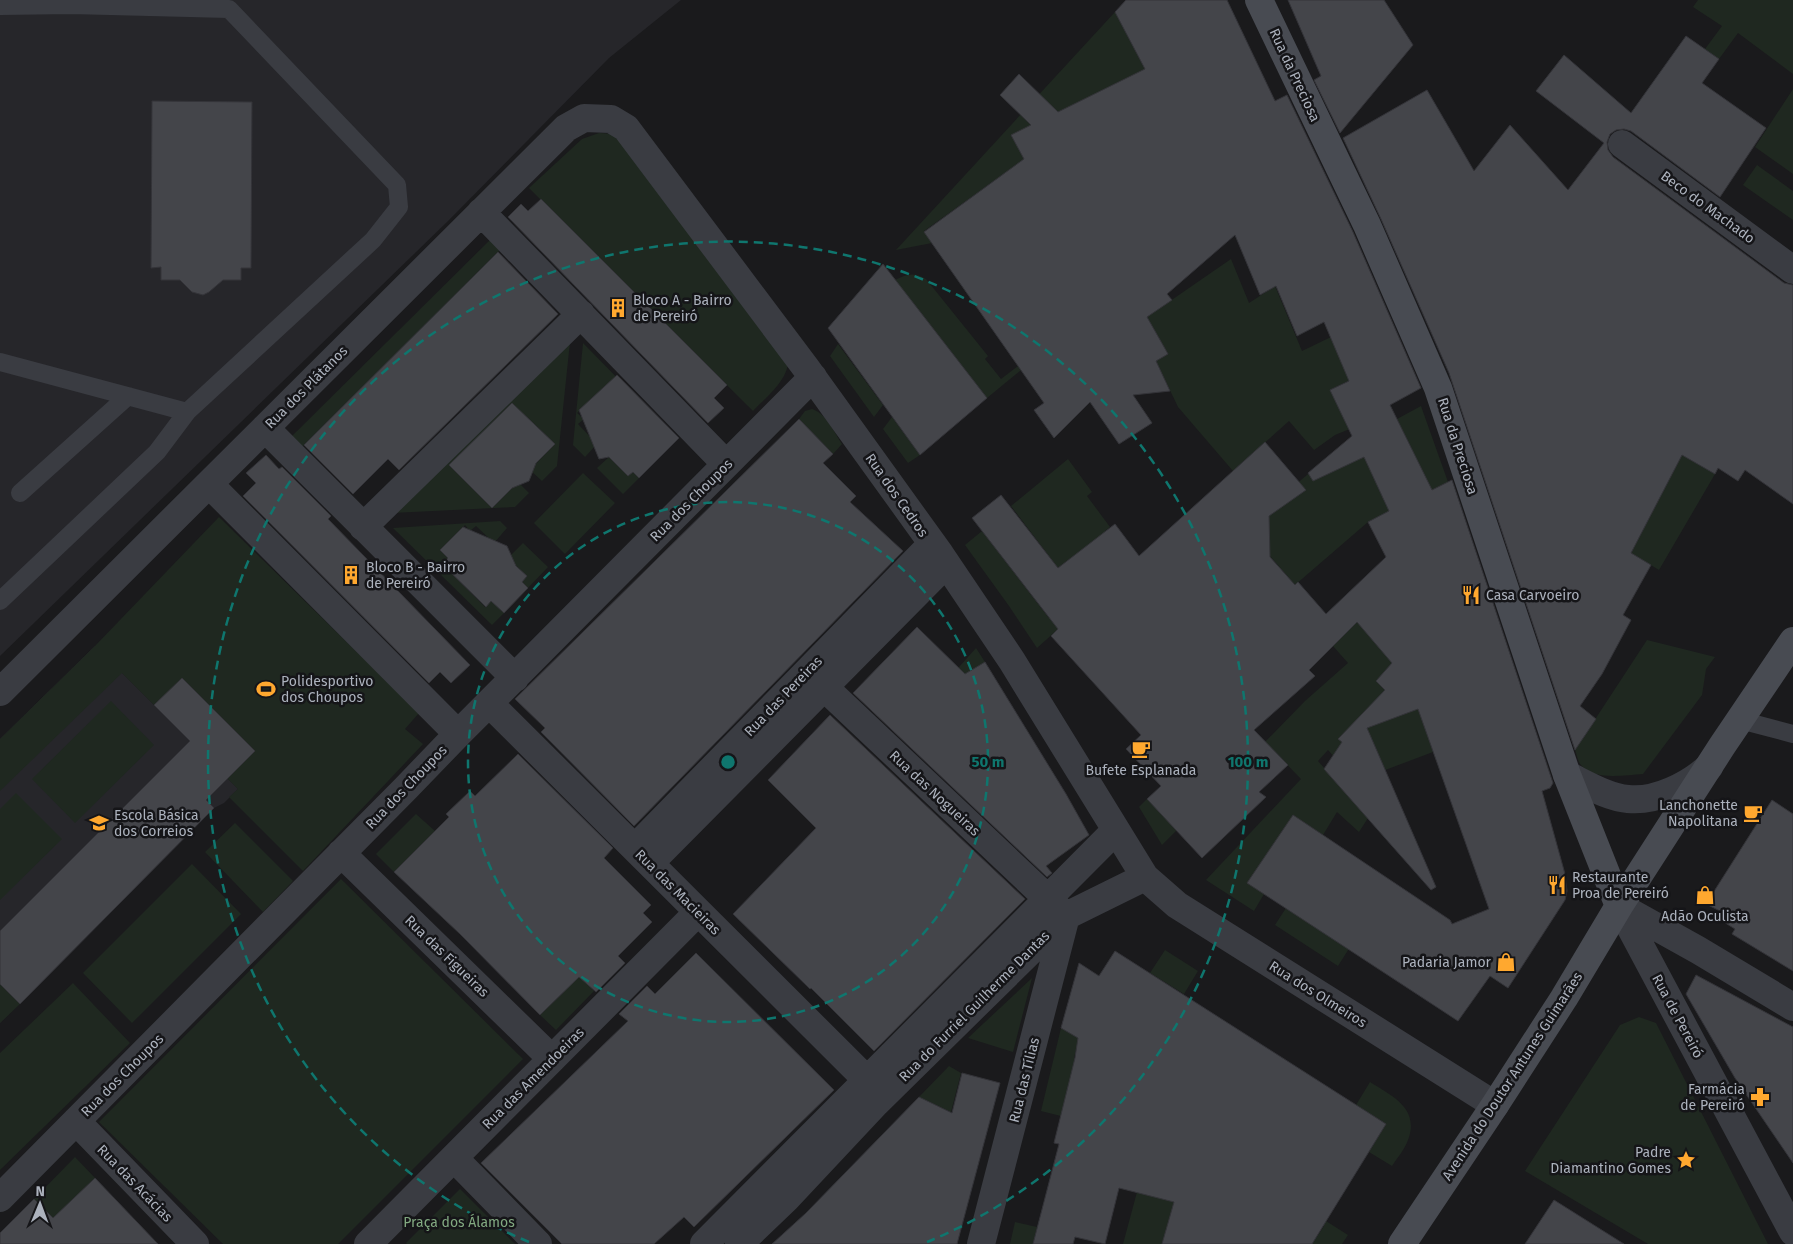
<svg xmlns="http://www.w3.org/2000/svg" width="1793" height="1244" font-family="'Fira Sans',sans-serif">
<style>
.built{fill:#26262a}
.green{fill:#1f2820}
.building{fill:#44454a;stroke:#343439}
.lines{fill:none;stroke-linecap:round;stroke-linejoin:round}
.lane{stroke:#3a3c42;stroke-width:18}
.street{stroke:#3a3c42;stroke-width:28}
.secondary{stroke:#484b52;stroke-width:28}
.ring{fill:none;stroke:#0f766e;stroke-width:2.5;stroke-dasharray:9 6}
.labels{text-anchor:middle;stroke-width:5;stroke-linejoin:round;paint-order:stroke}
.street-label{font-size:14px;fill:#acb2bd;stroke:#151518}
.poi-label{font-size:14px;fill:#acb2bd;stroke:#151518;text-anchor:start}
.park-label{font-size:14px;fill:#82a981;stroke:#151518}
.centre{fill:#0f766e;stroke:#151518;stroke-width:2.5}
.ring-label{font-size:15px;text-anchor:middle;font-weight:bold;fill:#0f766e;stroke:#151518;stroke-width:5;stroke-linejoin:round;paint-order:stroke}
</style>
<rect width="100%" height="100%" fill="#1a1a1c"/>
<path class="built" d="M0,0H681L609,58L449,220L0,656Z
M95,646L238,789L224,803L214,808L0,1023V739Z"/>
<path class="green" d="M1698,0H1793V74L1738,33L1719,59L1705,49L1722,26L1693,7Z
M1115,12L1201,177L1012,135L1037,181L1099,306L987,398L895,280C907,274 914,272 926,279L988,356L985,359L1001,379L1098,305L1001,176L924,231L932,243L896,250Z
M1793,89V174L1755,147Z
M599,133L612,134L619,139L788,365C784,384 765,398 753,411L529,188L582,139Z
M1757,165L1793,191V220L1743,185Z
M492,238L502,248L301,448L290,438Z
M1231,259L1249,303L1275,286L1302,351L1331,337L1350,380L1330,390L1367,422L1335,435L1314,450L1289,421L1233,471L1178,407L1156,361L1168,354L1147,317Z
M570,342L557,466L542,481L530,470L549,450L544,445L550,439L525,415L462,478L487,502L499,501L518,482L529,493L515,507L392,513Z
M583,343L677,439L664,453L602,389L577,413L584,419L578,424L597,444L585,457L573,445Z
M838,344L883,405L874,417L830,356Z
M1421,406L1448,482L1368,522L1295,585L1245,527L1332,454L1364,456L1412,449L1397,419Z
M812,409C826,413 834,432 842,444L833,454L799,419L805,411Z
M892,417L920,455L908,463L883,429Z
M1682,455L1715,474L1659,570L1631,553Z
M609,457L628,476L633,472L639,478L623,494L597,468Z
M1068,459L1092,492L1087,496L1110,527L1105,531L1123,553L1089,583L1069,559L1058,568L1011,506Z
M583,473L615,503L565,554L534,523Z
M219,517L419,713L405,729L423,744L303,871L229,797L238,789L122,673L0,791V739L95,646Z
M500,521L507,528L494,543L476,526L470,531L465,525L440,550L448,558L442,564L485,607L491,601L504,613L492,625L393,528Z
M982,531L1049,618L1075,614L1037,648L1009,606L965,545Z
M523,543L548,567L528,588L522,582L527,576L508,558Z
M1377,603L1413,640L1376,681L1385,690L1406,668L1433,752L1356,781L1328,750L1318,761L1368,818L1359,832L1337,812L1323,835L1293,815L1248,883L1264,894L1254,911L1206,880L1301,779L1265,742L1305,701L1348,663L1333,646L1327,627Z
M1647,640L1715,657L1706,669L1702,695L1643,774C1624,775 1594,781 1581,765C1578,762 1577,755 1575,750Z
M976,648L985,662L935,694Z
M111,701L154,745L75,823L32,779Z
M16,793L62,839L0,900V809Z
M1147,799L1177,830L1162,845L1139,807Z
M416,814L435,831L394,872L376,854Z
M235,823L293,881L263,912L205,852Z
M192,864L241,914L132,1023L83,973Z
M341,879L523,1059L338,1244H223L99,1122Z
M1286,908L1372,912L1338,966L1275,925Z
M1165,950L1198,971L1184,994L1150,973Z
M572,970L594,991L556,1030L540,1015L563,993Z
M1032,978L1013,1052L968,1038Z
M73,983L130,1043L0,1170V1053Z
M0,984L20,1004L0,1023Z
M1639,1017L1656,1023L1768,1244H1648L1525,1171L1620,1025Z
M1061,1028L1079,1038L1074,1058L1115,1070L1061,1116L1041,1111Z
M949,1066L961,1073L951,1112L919,1097Z
M1370,1082C1392,1096 1420,1108 1408,1140C1405,1149 1397,1158 1392,1166L1369,1152L1386,1124L1356,1105Z
M75,1157L95,1178L73,1199L66,1232L34,1199Z
M460,1189L515,1244H407L406,1243Z
M1137,1192L1174,1202L1162,1244H1123Z
M1288,1197L1348,1235L1342,1244H1312L1324,1226L1292,1206Z
M1015,1222L1037,1227L1033,1244H1010Z"/>
<path class="building" d="M1126,0H1227L1275,101L1287,95L1353,232L1421,388L1390,405L1432,490L1452,480L1553,783L1550,788L1542,791L1565,874L1567,891L1565,900L1508,988L1490,976L1458,1021L1247,883L1293,815L1450,920L1452,924L1489,909L1418,709L1367,728L1436,887L1431,890L1324,769L1342,742L1338,739L1385,690L1376,681L1392,663L1357,622L1309,670L1315,676L1254,730L1288,765L1259,792L1266,797L1202,858L1147,799L1161,786L1126,749L1141,735L1051,636L1058,629L972,518L1001,495L1058,568L1115,524L1139,556L1265,442L1306,490L1269,516L1270,557L1295,585L1298,582L1326,614L1386,557L1368,522L1389,511L1364,457L1313,481L1308,473L1352,436L1330,390L1349,381L1324,322L1297,336L1276,286L1260,295L1235,235L1167,294L1172,300L1147,317L1168,354L1156,361L1170,391L1133,395L1152,423L1119,444L1090,402L1054,438L1034,410L1044,403L924,232L1024,159L1011,135L1031,125L1000,95L1019,74L1058,112L1145,69L1115,12Z
M1288,0H1384L1413,45L1340,133L1314,80L1321,76Z
M1686,36L1719,59L1702,83L1766,128L1720,197L1631,131L1624,129L1616,130L1610,134L1607,142L1608,150L1613,157L1784,283L1793,285V504L1745,470L1738,481L1718,468L1715,474L1682,455L1631,553L1651,565L1623,615L1631,620L1602,674L1580,706L1596,719L1575,750L1449,373L1381,219L1343,138L1427,90L1474,171L1510,125L1568,190L1604,143L1536,91L1564,55L1631,113Z
M152,101L252,102L251,268H241V280H223L209,292L203,295L192,292L180,280H161V267L151,268Z
M541,199L727,385L714,398L724,408L708,423L508,217L521,204L528,211Z
M498,252L558,314L399,470L388,459L353,494L304,445Z
M883,264L987,398L920,455L828,328Z
M617,375L679,438L639,478L633,472L628,476L609,457L599,459L579,410Z
M512,403L555,444L536,463L529,481L512,488L492,508L449,465Z
M799,419L833,454L823,463L856,496L850,502L903,551L634,826L541,732L545,728L515,699Z
M266,455L279,469L282,467L331,516L328,519L470,665L451,683L440,672L429,683L243,496L256,483L246,473Z
M463,527L507,546L516,566L527,576L522,582L528,588L504,613L491,601L486,607L442,564L448,558L440,550Z
M917,627L965,674L985,662L1066,794L1089,835L1046,866L1052,873L1047,877L853,693Z
M182,678L255,751L206,800L214,808L20,1004L0,984V931L190,741L154,705Z
M830,715L1025,899L874,1051L811,988L810,989L733,914L816,828L768,780Z
M518,754L613,848L604,858L651,905L643,913L652,922L618,956L625,963L596,992L579,977L540,1015L460,934L394,872L449,817L446,814L470,791L475,796Z
M1772,800L1793,814V971L1732,934L1735,929L1719,919L1722,912L1706,904Z
M1115,951L1386,1124L1312,1244H1162L1174,1202L1119,1188L1105,1244L1075,1237L1073,1244H1033L1059,1144L1054,1143L1075,1058L1078,1038L1061,1028L1079,963L1099,976Z
M696,953L834,1090L694,1227L684,1217L654,1244H562L481,1163L628,1021L619,1014L647,986L655,994Z
M1696,975L1793,1027V1163L1735,1078L1686,994Z
M962,1073L1000,1083L957,1244H772L806,1213L919,1097L952,1113Z
M95,1178L158,1244H0V1233L34,1199L53,1218Z
M1554,1200L1624,1244H1525Z"/>
<g class="lines">
<path class="lane" d="M0,6L71,5L229,9L397,185L399,207L373,240L187,412L0,362
M20,493L128,396
M0,601L157,452L187,412
M1740,720L1793,734"/>
<path class="street" d="M1622,144L1793,270
M481,212L726,464
M265,428L515,678
M209,484L458,734
M363,527L581,314
M824,687L1066,916L981,1244
M0,692L566,128L584,118L611,119L626,128L806,368L940,554L1012,661L1145,877L1177,905L1495,1105
M489,703L883,1096
M1567,775C1586,784 1607,797 1628,799C1656,802 1689,785 1709,767
M635,848L932,544
M341,853L552,1059
M650,863L946,564
M1619,906L1793,1232
M1619,906L1698,950L1793,1007
M76,1121L195,1244
M454,1158L538,1244
M0,1198L406,788L458,734L489,703L813,377
M368,1244L698,912
M704,1244L1116,830
M739,1244L786,1199L876,1103L1066,916L1145,877"/>
<path class="secondary" d="M1259,0L1367,225L1438,388L1567,775L1619,906
M1402,1244L1495,1105L1564,998L1619,906L1722,746L1793,641"/>
</g>
<g class="ring">
<circle cx="728" cy="762" r="260"/>
<path d="M529 1242A520 520 0 1 1 927 1242"/>
</g>
<defs>
<g id="building-bare" transform="scale(1.5)"><path d="M-4-6H4V6H1V3H-1V6H-4ZM-2.5-4.3h1.7v1.8h-1.7ZM.8-4.3h1.7v1.8H.8ZM-2.5-1h1.7V.8h-1.7ZM.8-1h1.7V.8H.8Z" fill="#ffa82f" stroke="#151518" stroke-width="2.5" paint-order="stroke"/></g>
<g id="restaurant-bare" transform="scale(1.5)"><path d="M-5-6h1v4h1v-4h1v4h1v-4h1v5L-1.5 .5V6h-2V.5L-5-1ZM5-6V6H3V1.5H1.5Q1.5-4 5-6Z" fill="#ffa82f" stroke="#151518" stroke-width="2.5" paint-order="stroke"/></g>
<g id="stadium-bare" transform="scale(1.5)"><path d="M0-5a6.5 5 0 1 0 0 10a6.5 5 0 1 0 0-10ZM-3.5-1.8h7v3.6h-7Z" fill="#ffa82f" stroke="#151518" stroke-width="2.5" paint-order="stroke"/></g>
<g id="cafe-bare" transform="scale(1.5)"><path d="M-5.5-4.5H6V0H3Q3 3.5 0 3.5H-2.5Q-5.5 3.5-5.5 0ZM3-3.2v2h1.7v-2ZM-6 4.5H4V6H-6Z" fill="#ffa82f" stroke="#151518" stroke-width="2.5" paint-order="stroke"/></g>
<g id="school-bare" transform="scale(1.5)"><path d="M0-5L7-2L0 1L-7-2ZM-4 1L0 2.5L4 1V4Q0 6-4 4Z" fill="#ffa82f" stroke="#151518" stroke-width="2.5" paint-order="stroke"/></g>
<g id="shop-bare" transform="scale(1.5)"><path d="M-5-2.5h2.3a2.7 3.5 0 0 1 5.4 0H5L5.5 6h-11ZM-1.5-2.5h3a1.5 2.3 0 0 0-3 0Z" fill="#ffa82f" stroke="#151518" stroke-width="2.5" paint-order="stroke"/></g>
<g id="pharmacy-bare" transform="scale(1.5)"><path d="M-2-6h4v4h4v4h-4v4h-4v-4h-4v-4h4Z" fill="#ffa82f" stroke="#151518" stroke-width="2.5" paint-order="stroke"/></g>
<g id="sight-bare" transform="scale(1.5)"><path d="M0-6L1.8-2.2L6-1.7L2.9 1.2L3.7 5.4L0 3.3L-3.7 5.4L-2.9 1.2L-6-1.7L-1.8-2.2Z" fill="#ffa82f" stroke="#151518" stroke-width="2.5" paint-order="stroke"/></g>
</defs>
<g fill-rule="evenodd">
<use href="#building-bare" x="618" y="308"/>
<use href="#building-bare" x="351" y="575"/>
<use href="#restaurant-bare" x="1471" y="595"/>
<use href="#stadium-bare" x="266" y="689"/>
<use href="#cafe-bare" x="1141" y="749"/>
<use href="#cafe-bare" x="1753" y="813"/>
<use href="#school-bare" x="99" y="823"/>
<use href="#restaurant-bare" x="1557" y="885"/>
<use href="#shop-bare" x="1705" y="895"/>
<use href="#shop-bare" x="1506" y="962"/>
<use href="#pharmacy-bare" x="1760" y="1097"/>
<use href="#sight-bare" x="1686" y="1160"/>
</g>
<g class="labels">
<g class="street-label">
<text transform="translate(1295 75) rotate(65)" y="5">Rua da Preciosa</text>
<text transform="translate(1708 207) rotate(36)" y="5">Beco do Machado</text>
<text transform="translate(306 387) rotate(-45)" y="5">Rua dos Plátanos</text>
<text transform="translate(1458 446) rotate(72)" y="5">Rua da Preciosa</text>
<text transform="translate(897 495) rotate(55)" y="5">Rua dos Cedros</text>
<text transform="translate(691 500) rotate(-45)" y="5">Rua dos Choupos</text>
<text transform="translate(783 696) rotate(-46)" y="5">Rua das Pereiras</text>
<text transform="translate(406 787) rotate(-46)" y="5">Rua dos Choupos</text>
<text transform="translate(935 793) rotate(43)" y="5">Rua das Nogueiras</text>
<text transform="translate(678 892) rotate(45)" y="5">Rua das Macieiras</text>
<text transform="translate(447 956) rotate(44)" y="5">Rua das Figueiras</text>
<text transform="translate(1318 994) rotate(32)" y="5">Rua dos Olmeiros</text>
<text transform="translate(974 1006) rotate(-45)" y="5">Rua do Furriel Guilherme Dantas</text>
<text transform="translate(1678 1016) rotate(62)" y="5">Rua de Pereiró</text>
<text transform="translate(122 1075) rotate(-45)" y="5">Rua dos Choupos</text>
<text transform="translate(1512 1076) rotate(-57)" y="5">Avenida do Doutor Antunes Guimarães</text>
<text transform="translate(533 1078) rotate(-45)" y="5">Rua das Amendoeiras</text>
<text transform="translate(1024 1080) rotate(-76)" y="5">Rua das Tílias</text>
<text transform="translate(135 1183) rotate(46)" y="5">Rua das Acácias</text>
</g>
<g class="poi-label">
<text x="633" y="305">Bloco A - Bairro<tspan x="633" dy="16">de Pereiró</tspan></text>
<text x="366" y="572">Bloco B - Bairro<tspan x="366" dy="16">de Pereiró</tspan></text>
<text x="1486" y="600">Casa Carvoeiro</text>
<text x="281" y="686">Polidesportivo<tspan x="281" dy="16">dos Choupos</tspan></text>
<text x="1141" y="775" text-anchor="middle">Bufete Esplanada</text>
<text x="1738" y="810" text-anchor="end">Lanchonette<tspan x="1738" dy="16">Napolitana</tspan></text>
<text x="114" y="820">Escola Básica<tspan x="114" dy="16">dos Correios</tspan></text>
<text x="1572" y="882">Restaurante<tspan x="1572" dy="16">Proa de Pereiró</tspan></text>
<text x="1705" y="921" text-anchor="middle">Adão Oculista</text>
<text x="1491" y="967" text-anchor="end">Padaria Jamor</text>
<text x="1745" y="1094" text-anchor="end">Farmácia<tspan x="1745" dy="16">de Pereiró</tspan></text>
<text x="1671" y="1157" text-anchor="end">Padre<tspan x="1671" dy="16">Diamantino Gomes</tspan></text>
</g>
<g class="park-label">
<text x="459" y="1227">Praça dos Álamos</text>
</g>
</g>
<circle cx="728" cy="762" r="8" class="centre"/>
<g class="ring-label">
<text x="988" y="767">50 m</text>
<text x="1248" y="767">100 m</text>
</g>
<g transform="translate(40 1204) rotate(1)" stroke="#151518" stroke-width="4" paint-order="stroke">
<path d="M0-4L9 19L0 12L-9 19Z" fill="#acb2bd"/>
<text y="-8" font-size="14" font-weight="bold" text-anchor="middle" fill="#acb2bd">N</text>
</g>
</svg>
